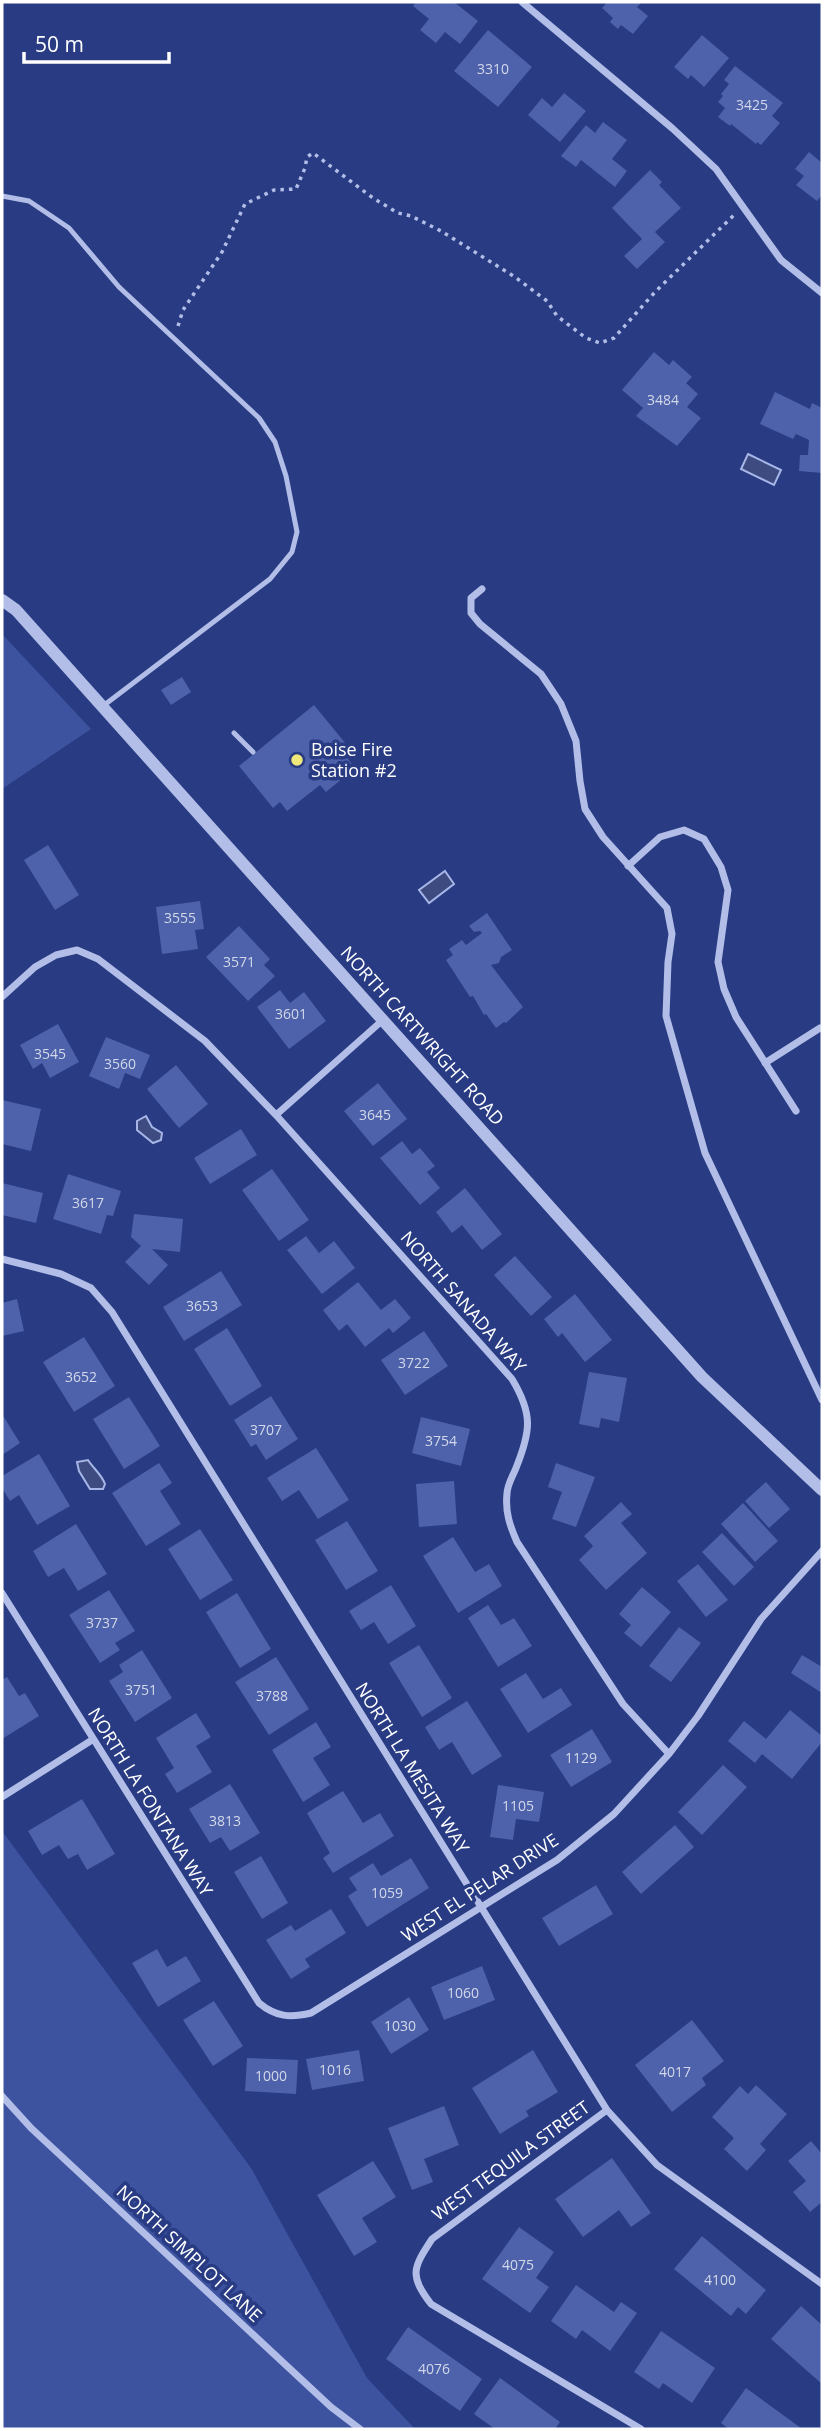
<svg xmlns="http://www.w3.org/2000/svg" width="824" height="2431" font-family="'Open Sans',sans-serif">
<style>
.green{fill:#3d53a0}
.water{fill:#3d4b80;stroke:#a7b6e7;stroke-width:2}
.building{fill:#4d62aa}
.lines{fill:none;stroke-linecap:round;stroke-linejoin:round}
.path{stroke:#b2bee7;stroke-width:3.5;stroke-dasharray:3.5 5;stroke-linecap:butt}
.service{stroke:#b2bee7;stroke-width:5}
.minor{stroke:#b2bee7;stroke-width:7}
.tertiary{stroke:#b2bee7;stroke-width:12}
.poi-dot{fill:#eee779;stroke:#283b83;stroke-width:2.5}
.labels{text-anchor:middle;stroke-width:7;stroke-linejoin:round;paint-order:stroke}
.number-label{font-size:14px;fill:#d2d8ea}
.poi-label{font-size:18px;fill:#fff;stroke:#283b83;text-anchor:start}
.street-label{font-size:18px;fill:#fff;stroke:#283b83}
</style>
<rect width="100%" height="100%" fill="#283b83"/>
<path class="green" d="M2,634L91,729L2,789Z
M2,1831L251,2168L367,2378L415,2429H2Z"/>
<path class="water" d="M748,454L781,470L774,485L741,469Z
M445,871L454,884L429,903L419,890Z
M146,1116L152,1127L162,1133L161,1140L153,1143L137,1130V1121Z
M88,1460C93,1468 102,1475 105,1484L103,1489H90L79,1471L77,1462Z"/>
<path class="building" d="M416,2H454L478,21L460,44L445,32L436,43L420,30L429,19L413,6Z
M607,2H642L637,7L648,16L633,34L621,25L618,29L610,22L613,18L602,8Z
M488,30L532,67L498,107L454,71Z
M702,35L729,58L704,87L691,75L688,79L674,67Z
M735,66L783,103L772,116L780,123L761,145L757,142L756,144L731,124L730,126L718,117L725,108L718,102L723,96L721,94L729,84L724,80Z
M564,93L586,111L560,142L528,115L542,98L552,107Z
M603,122L627,140L612,159L627,171L615,187L581,160L576,167L561,156L586,125L595,133Z
M809,152L822,163V195L817,201L796,185L804,176L795,169Z
M650,170L662,182L659,185L681,208L655,232L665,242L637,269L624,256L642,239L612,208Z
M654,352L669,365L673,360L692,377L686,383L698,394L687,407L701,418L677,446L636,416L643,408L622,390Z
M775,392L810,409L812,403L822,408V473L799,471L800,455H808L809,440L796,434L793,439L760,424Z
M182,677L191,692L171,705L161,690Z
M314,705L351,750L345,755L355,768L326,792L320,785L287,811L280,802L273,808L239,766Z
M48,845L79,895L55,910L24,860Z
M200,901L204,929L195,930L198,949L162,954L156,907Z
M487,913L512,950L501,957L499,963L491,965L523,1007L506,1023L504,1022L496,1028L486,1014L484,1015L473,996L470,997L446,960L453,955L449,949L462,940L466,945L482,933L480,931L474,932L469,926Z
M239,926L270,959L264,965L275,976L248,1001L206,957Z
M280,990L290,1003L304,992L326,1021L289,1049L257,1007Z
M58,1024L79,1062L50,1078L42,1063L33,1069L20,1045Z
M106,1037L150,1055L140,1079L125,1073L119,1089L89,1076Z
M176,1065L208,1104L179,1128L147,1089Z
M378,1083L407,1119L373,1146L344,1111Z
M2,1100L41,1109L31,1151L2,1144Z
M241,1129L257,1155L210,1184L194,1158Z
M402,1141L412,1154L420,1148L435,1166L427,1172L440,1188L420,1205L380,1158Z
M272,1169L309,1220L279,1241L242,1190Z
M68,1174L121,1191L113,1216L107,1215L101,1234L53,1219Z
M2,1183L43,1193L36,1223L2,1215Z
M465,1188L502,1234L482,1250L462,1225L452,1233L436,1212Z
M134,1214L183,1219L180,1252L152,1249L168,1265L149,1285L125,1262L141,1246L131,1237Z
M306,1236L319,1253L334,1241L355,1268L322,1294L287,1250Z
M515,1256L552,1297L531,1316L494,1275Z
M221,1271L242,1305L184,1341L163,1307Z
M358,1282L381,1310L395,1299L411,1318L393,1333L389,1328L365,1347L347,1324L339,1331L323,1310Z
M575,1294L612,1340L585,1362L562,1333L558,1337L544,1319Z
M17,1299L24,1331L2,1336V1303Z
M227,1328L262,1386L230,1406L194,1349Z
M424,1331L448,1366L405,1395L381,1360Z
M84,1337L115,1386L74,1412L43,1362Z
M589,1372L627,1378L619,1422L601,1418L599,1428L579,1424Z
M271,1396L298,1439L266,1460L256,1444L251,1447L234,1420Z
M129,1397L160,1446L124,1469L93,1419Z
M2,1414L20,1443L2,1455Z
M421,1417L470,1429L461,1466L412,1453Z
M316,1448L349,1500L318,1519L299,1490L282,1501L267,1478Z
M39,1454L70,1506L37,1525L19,1495L10,1501L2,1488V1476Z
M159,1463L172,1483L160,1491L181,1524L146,1546L112,1493Z
M556,1463L595,1477L576,1527L552,1519L562,1492L548,1487Z
M454,1481L457,1524L419,1527L416,1484Z
M766,1482L790,1509L769,1528L745,1501Z
M621,1502L632,1514L621,1523L647,1553L606,1590L579,1560L593,1546L584,1536Z
M743,1503L778,1541L755,1562L721,1524Z
M347,1521L378,1571L346,1590L315,1540Z
M76,1524L107,1574L78,1591L64,1568L48,1577L33,1551Z
M200,1529L233,1580L200,1600L168,1549Z
M722,1533L754,1567L734,1586L702,1552Z
M453,1537L475,1572L489,1564L502,1586L458,1613L423,1556Z
M698,1564L728,1600L706,1617L677,1581Z
M391,1585L416,1626L388,1644L374,1622L361,1630L349,1611Z
M642,1587L671,1612L641,1647L624,1633L631,1625L619,1614Z
M109,1590L135,1631L115,1643L120,1650L100,1663L69,1615Z
M237,1593L271,1649L240,1668L206,1612Z
M488,1605L501,1625L514,1618L532,1646L498,1667L468,1618Z
M679,1627L701,1643L671,1682L649,1666Z
M419,1645L452,1698L422,1717L389,1663Z
M142,1650L172,1698L135,1722L109,1681L123,1672L119,1665Z
M802,1655L822,1667V1693L791,1673Z
M276,1657L309,1709L269,1735L235,1682Z
M526,1673L543,1699L561,1688L572,1705L528,1733L500,1689Z
M7,1677L19,1696L25,1693L39,1716L2,1739V1680Z
M467,1701L502,1756L472,1775L452,1742L439,1750L425,1727Z
M790,1710L822,1736V1742L792,1779L762,1754L755,1763L728,1741L744,1721L766,1739Z
M196,1713L211,1737L196,1746L212,1772L177,1793L165,1774L174,1768L156,1738Z
M316,1722L331,1747L313,1758L330,1785L303,1802L272,1750Z
M592,1729L612,1762L571,1787L550,1755Z
M723,1765L747,1787L702,1835L678,1812Z
M230,1784L260,1833L230,1851L221,1837L210,1843L189,1809Z
M498,1785L544,1792L539,1822L516,1819L513,1840L490,1837Z
M343,1791L363,1823L380,1813L394,1836L333,1873L323,1858L330,1853L307,1813Z
M82,1799L115,1854L87,1870L78,1854L68,1859L59,1845L42,1855L28,1831Z
M675,1825L694,1847L641,1894L622,1872Z
M261,1856L288,1903L262,1919L234,1872Z
M411,1858L429,1888L367,1927L348,1896L357,1890L349,1878L373,1863L381,1876Z
M596,1885L613,1914L559,1946L542,1918Z
M331,1909L346,1933L305,1959L310,1967L291,1979L266,1940L291,1925L295,1931Z
M157,1949L167,1967L186,1956L201,1981L158,2007L132,1963Z
M482,1966L495,2000L444,2020L431,1987Z
M409,1997L429,2030L391,2054L371,2022Z
M214,2001L243,2046L213,2066L183,2020Z
M692,2020L724,2061L702,2078L706,2085L672,2112L635,2065Z
M359,2050L364,2081L312,2090L306,2059Z
M533,2050L558,2092L526,2111L529,2116L500,2134L472,2088Z
M247,2058L298,2060L296,2094L245,2091Z
M756,2085L787,2114L760,2144L766,2150L747,2171L724,2149L734,2138L712,2117L740,2086L748,2094Z
M444,2106L459,2145L424,2159L433,2182L412,2190L388,2128Z
M811,2141L822,2154V2202L810,2212L793,2192L806,2181L788,2161Z
M612,2158L651,2213L631,2227L619,2210L583,2237L555,2199Z
M373,2161L396,2197L362,2218L377,2242L354,2256L317,2195Z
M519,2227L554,2252L536,2278L549,2287L530,2313L482,2279Z
M702,2236L766,2290L746,2314L738,2307L731,2316L674,2269Z
M576,2285L614,2312L621,2302L637,2313L610,2351L582,2330L576,2339L551,2321Z
M801,2306L822,2325V2384L771,2339Z
M408,2327L482,2379L460,2411L386,2359Z
M661,2331L715,2368L692,2403L663,2383L659,2389L634,2372Z
M500,2378L560,2422L555,2429H495L474,2414Z
M746,2388L801,2428L799,2429H729L721,2423Z"/>
<g class="lines">
<path class="path" d="M178,326L183,310L222,252L245,204L274,190L296,189L305,168L307,157L313,153L373,198L398,213L411,216L441,231L515,277L547,301L557,316L586,338L600,343L614,338L655,292L734,215"/>
<path class="service" d="M2,196L29,201L69,228L119,287L259,418L275,442L286,476L297,532L292,552L270,579L103,706
M234,733L253,752"/>
<path class="minor" d="M522,2L672,128L716,169L781,260L822,293
M482,589L471,598V613L480,624L541,674L561,704L576,741L580,781L585,809L603,837L667,908L672,934L668,962L666,1016L705,1153L822,1400
M628,866L660,837L684,830L704,839L721,867L728,890L718,962L724,989L736,1017L796,1111
M2,997L35,967L56,955L77,950L98,959L205,1041L276,1115L512,1379C533,1414 531,1431 516,1468C513,1476 507,1485 507,1494C505,1512 510,1526 517,1542L623,1704L669,1754
M765,1063L820,1028
M276,1115L384,1019
M2,1259L61,1274L91,1288L112,1312L607,2110L657,2165L822,2284
M2,1593L259,2003C276,2017 290,2018 311,2013L557,1860L614,1814L669,1754L698,1716L761,1619L822,1551
M2,1797L92,1740
M2,2096L31,2128L331,2407L360,2429
M607,2110L432,2239C413,2268 409,2275 431,2304L641,2429"/>
<path class="tertiary" d="M2,600L16,610L702,1377L822,1490"/>
</g>
<circle class="poi-dot" cx="297" cy="760" r="7"/>
<g class="labels">
<g class="number-label">
<text x="493" y="74">3310</text>
<text x="752" y="110">3425</text>
<text x="663" y="405">3484</text>
<text x="180" y="923">3555</text>
<text x="239" y="967">3571</text>
<text x="291" y="1019">3601</text>
<text x="50" y="1059">3545</text>
<text x="120" y="1069">3560</text>
<text x="375" y="1120">3645</text>
<text x="88" y="1208">3617</text>
<text x="202" y="1311">3653</text>
<text x="414" y="1368">3722</text>
<text x="81" y="1382">3652</text>
<text x="266" y="1435">3707</text>
<text x="441" y="1446">3754</text>
<text x="102" y="1628">3737</text>
<text x="141" y="1695">3751</text>
<text x="272" y="1701">3788</text>
<text x="581" y="1763">1129</text>
<text x="518" y="1811">1105</text>
<text x="225" y="1826">3813</text>
<text x="387" y="1898">1059</text>
<text x="463" y="1998">1060</text>
<text x="400" y="2031">1030</text>
<text x="335" y="2075">1016</text>
<text x="675" y="2077">4017</text>
<text x="271" y="2081">1000</text>
<text x="518" y="2270">4075</text>
<text x="720" y="2285">4100</text>
<text x="434" y="2374">4076</text>
</g>
<g class="poi-label">
<text x="311" y="756">Boise Fire<tspan x="311" dy="21">Station #2</tspan></text>
</g>
<g class="street-label">
<text transform="translate(422 1036) rotate(48)" y="6">NORTH CARTWRIGHT ROAD</text>
<text transform="translate(463 1302) rotate(49)" y="6">NORTH SANADA WAY</text>
<text transform="translate(412 1768) rotate(58)" y="6">NORTH LA MESITA WAY</text>
<text transform="translate(150 1802) rotate(58)" y="6">NORTH LA FONTANA WAY</text>
<text transform="translate(480 1888) rotate(-33)" y="6">WEST EL PELAR DRIVE</text>
<text transform="translate(511 2161) rotate(-36)" y="6">WEST TEQUILA STREET</text>
<text transform="translate(189 2254) rotate(43)" y="6">NORTH SIMPLOT LANE</text>
</g>
</g>
<rect width="824" height="2431" fill="none" stroke="#ffffff" stroke-width="7"/>
<path d="M24 52v10h145v-10" fill="none" stroke="#ffffff" stroke-width="3.5"/>
<text x="35" y="52" font-size="21" fill="#ffffff" stroke="#283b83" stroke-width="5" paint-order="stroke">50 m</text>
</svg>
